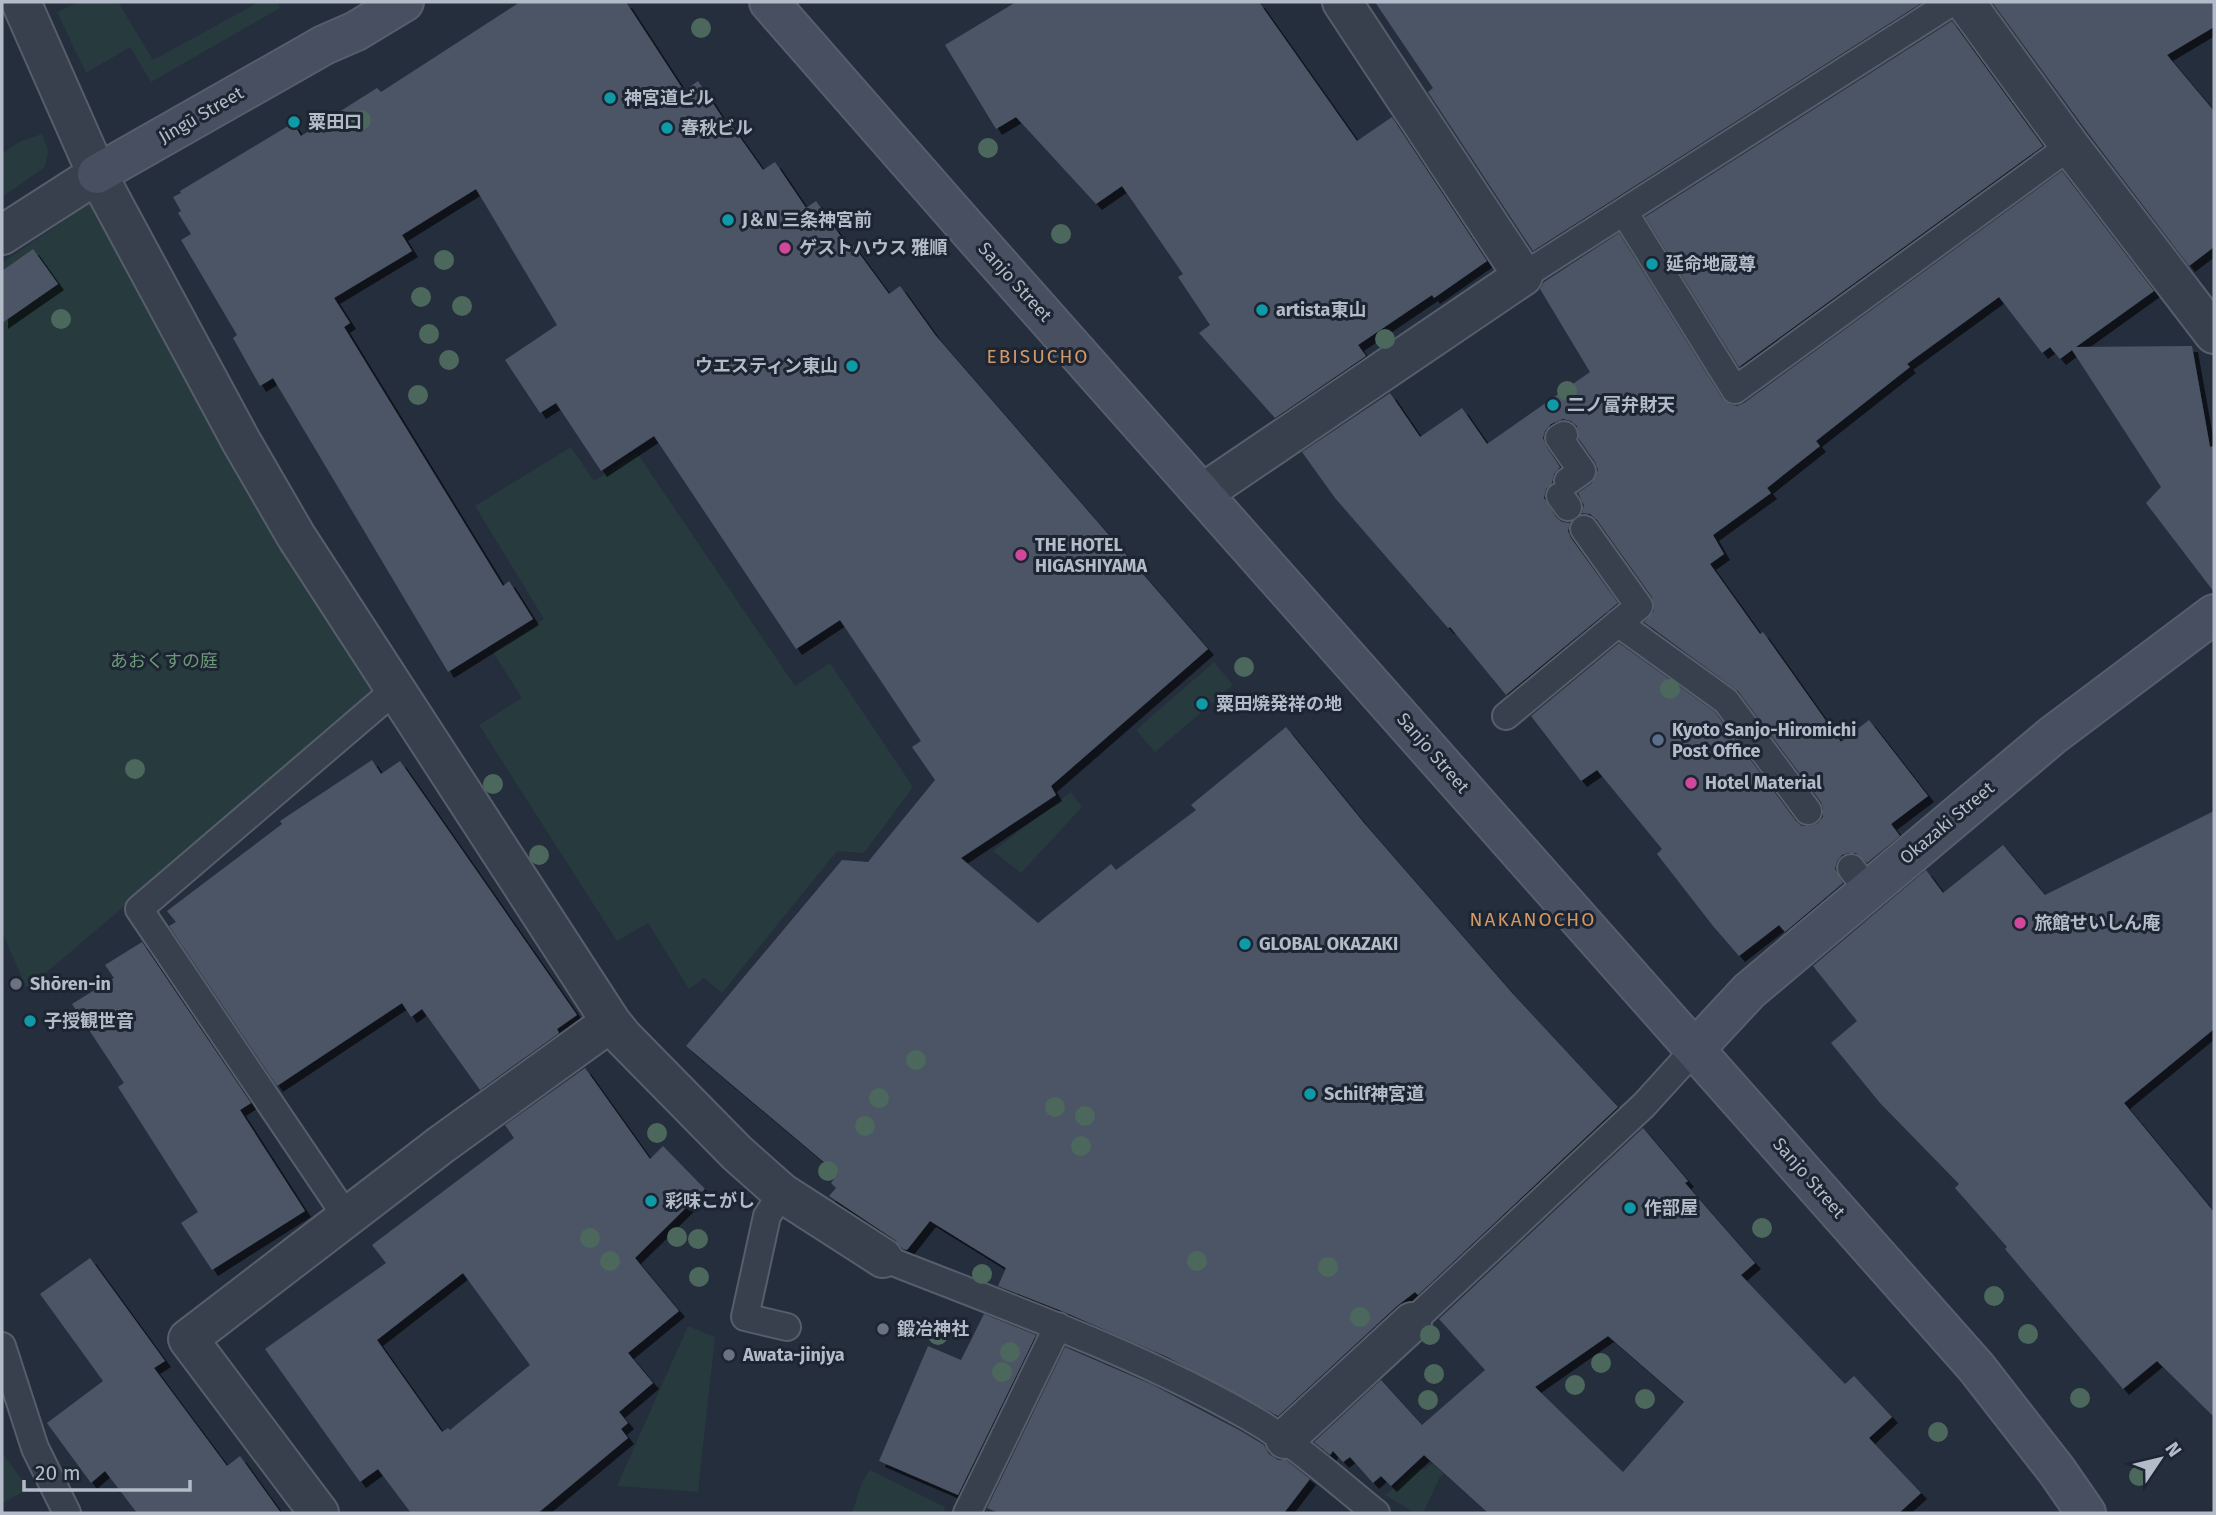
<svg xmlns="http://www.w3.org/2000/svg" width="2216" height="1515" font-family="'Fira Sans','Noto Sans JP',sans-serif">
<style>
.green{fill:#273a3e}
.building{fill:#4b5566;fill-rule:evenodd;filter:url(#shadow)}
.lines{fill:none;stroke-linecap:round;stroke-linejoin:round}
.lane-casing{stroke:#565e6b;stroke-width:30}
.street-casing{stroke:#565e6b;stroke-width:42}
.secondary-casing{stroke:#565e6b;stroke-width:42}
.lane{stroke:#38404d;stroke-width:26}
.street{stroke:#38404d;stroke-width:38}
.secondary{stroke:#474f60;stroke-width:38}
.tree{fill:#4c685d}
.culture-dot{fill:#0f9aa8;stroke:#1d2532;stroke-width:2.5}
.hotel-dot{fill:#d1479c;stroke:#1d2532;stroke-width:2.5}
.service-dot{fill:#5c6f8a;stroke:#1d2532;stroke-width:2.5}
.worship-dot{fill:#6b7280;stroke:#1d2532;stroke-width:2.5}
.labels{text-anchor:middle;stroke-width:6;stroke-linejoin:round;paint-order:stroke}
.poi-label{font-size:18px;font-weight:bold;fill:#b4bbc8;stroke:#1d2532;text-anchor:start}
.street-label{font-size:18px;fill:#b4bbc8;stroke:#1d2532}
.park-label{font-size:18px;fill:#6c9878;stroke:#1d2532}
.neighbourhood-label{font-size:19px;letter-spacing:2px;fill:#d19966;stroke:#1d2532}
</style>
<defs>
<filter id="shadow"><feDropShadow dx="6" dy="6" stdDeviation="0" flood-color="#0009"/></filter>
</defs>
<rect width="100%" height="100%" fill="#252e3d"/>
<path class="green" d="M79,2H118L153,60L259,2H278L280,8L151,82L130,47L86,73L57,12Z
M42,134L48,151L45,167L2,197V154L19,142Z
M91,202L377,691L27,989L2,932V263Z
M571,447L594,481L637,453L795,686L830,663L913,787L864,853L837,851L722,993L704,978L689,989L648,923L617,941L479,725L522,698L493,652L544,619L475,506Z
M1214,662L1233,685L1155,752L1136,730Z
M1071,792L1082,807L1021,873L993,851Z
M688,1326L715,1337L698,1492L617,1486Z
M1474,1442L1440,1477L1423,1513H1415L1385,1495L1417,1468L1425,1469L1455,1445Z
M2,1453L29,1489L2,1503Z
M870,1470L945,1507L944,1513H852L862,1482Z"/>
<path class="building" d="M520,2H626L684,91L698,81L724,120L727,119L763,170L775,162L806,208L816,201L849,248L853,245L889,294L900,286L936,336L1208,649L1051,786L1056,795L961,858L1038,923L1111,864L1116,870L1196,810L1191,805L1286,727L1364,823L1513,994L1618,1107L1418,1295L1415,1292L1397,1306L1278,1416L1167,1357L1064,1312L998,1286L1006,1268L930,1221L907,1250L903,1249L895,1240L829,1196L836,1188L831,1183L838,1174L686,1046L842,860L868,862L935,780L912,747L921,741L840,620L796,649L654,436L601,471L556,403L540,413L505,360L557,325L476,189L402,235L412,251L334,298L350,323L344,327L503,586L509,581L533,619L448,672L273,378L260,386L233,338L237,335L181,240L191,234L178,213L181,211L173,197L181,193L180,191L293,123L301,136L377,88L381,92Z
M1016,2H1259L1357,141L1392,117L1487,261L1434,298L1432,295L1358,345L1366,356L1275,418L1199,333L1210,325L1178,277L1183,274L1122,186L1096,204L1016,117L996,129L945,45Z
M1375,2H1923L1533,251L1428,92L1433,88Z
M1992,2H2214V27L2167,55L2214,111V247L2189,266L2088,133Z
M1952,21L2043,146L1739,367L1645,217Z
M2062,171L2154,291L2076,347L2192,346L2210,447L2214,446V592L2146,503L2161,487L2072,350L2060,359L2050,347L2042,353L1999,297L1907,364L1910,367L1816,441L1820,446L1767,488L1771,493L1713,535L1724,554L1710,564L1760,634L1763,632L1841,742L1869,720L1928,796L1891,824L1900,836L1867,863L1856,853H1848L1842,855L1837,861L1835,869L1843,883L1785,932L1779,925L1739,956L1713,926L1657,854L1662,849L1597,770L1581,781L1531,716L1619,643L1715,712L1796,821L1802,826H1810L1818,823L1823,817V808L1821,802L1738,691L1644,622L1654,611L1652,597L1597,520L1590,514L1582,513L1584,505L1578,493L1592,483L1598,470L1595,462L1579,439L1577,426L1571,421L1563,419L1551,424L1545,431L1543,438L1546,446L1560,467L1554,474L1552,483L1546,489L1544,498L1556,517L1562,522L1570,523L1568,531L1571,538L1618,603L1506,695L1450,627L1448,628L1335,498L1302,452L1390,393L1420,437L1462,408L1487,444L1590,372L1540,289L1544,282L1619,233L1722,398L1729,404L1737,406L1744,403Z
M33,249L58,284L2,323V271Z
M372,760L381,774L400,761L577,1015L557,1029L559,1033L480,1090L422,1009L411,1017L402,1003L277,1086L169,926L176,922L167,911L282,824L280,821Z
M2214,811V1029L2124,1103L2214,1212V1417L2157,1361L2123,1389L2005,1249L2007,1247L1955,1188L1959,1184L1880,1103L1831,1043L1857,1021L1813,966L1926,870L1943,893L2003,845L2045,895Z
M142,942L251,1103L240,1110L305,1211L212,1270L181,1223L198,1212L118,1087L124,1083L72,1004L114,978L105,965Z
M585,1068L650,1159L663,1146L705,1189L635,1258L679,1311L628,1353L653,1383L619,1412L628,1423L621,1429L628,1438L538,1513H411L378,1469L360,1482L265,1349L386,1263L372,1245L514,1138L505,1125ZM463,1273L530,1365L450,1430L448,1428L442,1432L377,1340Z
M1643,1128L1688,1181L1685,1183L1755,1263L1741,1275L1845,1384L1854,1376L1892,1417L1869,1438L1921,1493L1899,1513H1488L1424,1455L1391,1486L1381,1476L1373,1483L1350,1457L1343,1462L1333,1451L1330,1455L1314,1442L1381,1380L1422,1425L1485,1370L1439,1319ZM1608,1336L1684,1402L1623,1472L1535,1387Z
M90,1258L165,1361L154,1368L227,1466L240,1456L281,1513H137L105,1471L91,1483L47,1423L103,1381L40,1294Z
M984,1314L1036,1335L958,1495L879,1461L928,1346L961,1360Z
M1065,1347L1153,1385L1241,1431L1264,1445L1269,1454L1278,1460H1286L1310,1479L1284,1513H999L987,1508Z"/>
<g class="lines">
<g class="lane-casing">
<path id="lane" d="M1624,212L1735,390L2070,146
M1523,276L1952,2
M1564,435L1559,438L1582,471L1568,481
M1560,496L1568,507
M1618,623L1726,701L1808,811
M1506,716L1639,606L1584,529
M1851,868L1868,890
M782,1193L767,1216L745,1317L787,1327
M346,1216L139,909L396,689
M883,1258C1006,1307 1133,1351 1249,1417C1295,1443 1335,1480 1376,1513
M1412,1322L1644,1105L1695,1049
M2,1346L35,1448L67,1513
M967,1513L1058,1326"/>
</g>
<g class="street-casing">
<path id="street" d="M21,2L97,174L241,441L296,536L611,1022L623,1037L737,1153L782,1193L883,1258
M1965,2L2070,146L2214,334
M2,235L97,174
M1203,493L1523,276L1342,2
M1285,1439L1412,1322
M319,1513L188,1339L442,1144L611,1022"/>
</g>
<g class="secondary-casing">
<path id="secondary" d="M769,2L966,227L1976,1367L2057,1471L2086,1513
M97,174L324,45L356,31L404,2
M1695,1049L1749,991L2053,735L2214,614"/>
</g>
<use href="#lane" class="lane"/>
<use href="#street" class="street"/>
<use href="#secondary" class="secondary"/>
</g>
<g class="tree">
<circle cx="701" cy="28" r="10"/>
<circle cx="361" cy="120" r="10"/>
<circle cx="988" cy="148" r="10"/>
<circle cx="1061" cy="234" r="10"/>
<circle cx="444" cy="260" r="10"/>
<circle cx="421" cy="297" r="10"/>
<circle cx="462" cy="306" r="10"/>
<circle cx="61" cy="319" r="10"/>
<circle cx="429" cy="334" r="10"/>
<circle cx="1385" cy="339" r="10"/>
<circle cx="449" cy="360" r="10"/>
<circle cx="1567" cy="391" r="10"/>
<circle cx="418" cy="395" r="10"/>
<circle cx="1244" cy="667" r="10"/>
<circle cx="1670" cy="689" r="10"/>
<circle cx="135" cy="769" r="10"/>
<circle cx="493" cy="784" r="10"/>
<circle cx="539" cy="855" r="10"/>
<circle cx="916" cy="1060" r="10"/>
<circle cx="879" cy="1098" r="10"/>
<circle cx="1055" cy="1107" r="10"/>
<circle cx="1085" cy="1116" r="10"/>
<circle cx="865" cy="1126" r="10"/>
<circle cx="657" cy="1133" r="10"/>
<circle cx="1081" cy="1146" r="10"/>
<circle cx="828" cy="1171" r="10"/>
<circle cx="1762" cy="1228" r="10"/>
<circle cx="677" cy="1237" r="10"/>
<circle cx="590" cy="1238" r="10"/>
<circle cx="698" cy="1239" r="10"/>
<circle cx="610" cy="1261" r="10"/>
<circle cx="1197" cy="1261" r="10"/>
<circle cx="1328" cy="1267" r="10"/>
<circle cx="982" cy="1274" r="10"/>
<circle cx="699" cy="1277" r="10"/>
<circle cx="1994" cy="1296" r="10"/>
<circle cx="1360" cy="1317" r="10"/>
<circle cx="2028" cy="1334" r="10"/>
<circle cx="938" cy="1335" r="10"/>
<circle cx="1430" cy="1335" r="10"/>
<circle cx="1010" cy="1352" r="10"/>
<circle cx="1601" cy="1363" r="10"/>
<circle cx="1002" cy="1372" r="10"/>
<circle cx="1434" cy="1374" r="10"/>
<circle cx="1575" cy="1385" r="10"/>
<circle cx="2080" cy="1398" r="10"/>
<circle cx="1645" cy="1399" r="10"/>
<circle cx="1428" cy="1400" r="10"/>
<circle cx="1938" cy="1432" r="10"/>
<circle cx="2139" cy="1476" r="10"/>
</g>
<g class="culture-dot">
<circle cx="610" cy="98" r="7"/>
<circle cx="294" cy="122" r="7"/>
<circle cx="667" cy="128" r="7"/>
<circle cx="728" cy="220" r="7"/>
<circle cx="1652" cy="264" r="7"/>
<circle cx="1262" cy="310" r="7"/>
<circle cx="852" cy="366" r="7"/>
<circle cx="1553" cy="405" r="7"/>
<circle cx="1202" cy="704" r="7"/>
<circle cx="1245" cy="944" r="7"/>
<circle cx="30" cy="1021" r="7"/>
<circle cx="1310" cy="1094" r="7"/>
<circle cx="651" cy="1201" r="7"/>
<circle cx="1630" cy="1208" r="7"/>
</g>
<g class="hotel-dot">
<circle cx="785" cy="248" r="7"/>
<circle cx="1021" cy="555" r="7"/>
<circle cx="1691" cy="783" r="7"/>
<circle cx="2020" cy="923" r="7"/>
</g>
<circle class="service-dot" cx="1658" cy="740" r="7"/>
<g class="worship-dot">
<circle cx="16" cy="984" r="7"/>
<circle cx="883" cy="1329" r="7"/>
<circle cx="729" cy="1355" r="7"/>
</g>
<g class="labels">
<g class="poi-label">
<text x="624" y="104">神宮道ビル</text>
<text x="308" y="128">粟田口</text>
<text x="681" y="134">春秋ビル</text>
<text x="742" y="226">J＆N 三条神宮前</text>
<text x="799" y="254">ゲストハウス 雅順</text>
<text x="1666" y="270">延命地蔵尊</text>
<text x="1276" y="316">artista東山</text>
<text x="838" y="372" text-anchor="end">ウエスティン東山</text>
<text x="1567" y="411">二ノ富弁財天</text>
<text x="1035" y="551">THE HOTEL<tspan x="1035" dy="21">HIGASHIYAMA</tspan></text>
<text x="1216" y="710">粟田焼発祥の地</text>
<text x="1672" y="736">Kyoto Sanjo-Hiromichi<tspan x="1672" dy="21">Post Office</tspan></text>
<text x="1705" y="789">Hotel Material</text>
<text x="2034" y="929">旅館せいしん庵</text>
<text x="1259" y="950">GLOBAL OKAZAKI</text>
<text x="30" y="990">Shōren-in</text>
<text x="44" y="1027">子授観世音</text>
<text x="1324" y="1100">Schilf神宮道</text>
<text x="665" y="1207">彩味こがし</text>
<text x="1644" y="1214">作部屋</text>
<text x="897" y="1335">鍛冶神社</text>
<text x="743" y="1361">Awata-jinjya</text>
</g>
<g class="street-label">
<text transform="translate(201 115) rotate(-30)" y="6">Jingū Street</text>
<text transform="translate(1015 282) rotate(48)" y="6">Sanjo Street</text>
<text transform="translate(1433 753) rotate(49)" y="6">Sanjo Street</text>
<text transform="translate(1947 823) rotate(-40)" y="6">Okazaki Street</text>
<text transform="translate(1809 1178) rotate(49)" y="6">Sanjo Street</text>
</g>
<g class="park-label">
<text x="164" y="667">あおくすの庭</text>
</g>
<g class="neighbourhood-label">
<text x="1038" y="363">EBISUCHO</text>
<text x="1533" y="926">NAKANOCHO</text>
</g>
</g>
<rect width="2216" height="1515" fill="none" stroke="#b4bbc8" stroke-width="7"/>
<g transform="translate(2160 1459) rotate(55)" stroke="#1d2532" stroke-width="5" paint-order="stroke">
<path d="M0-5L12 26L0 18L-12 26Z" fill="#b4bbc8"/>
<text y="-10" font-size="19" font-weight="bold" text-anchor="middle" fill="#b4bbc8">N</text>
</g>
<path d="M24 1480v10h166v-10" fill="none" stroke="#b4bbc8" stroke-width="3.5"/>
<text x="35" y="1480" font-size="21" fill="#b4bbc8" stroke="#1d2532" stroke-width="5" paint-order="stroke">20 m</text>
</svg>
